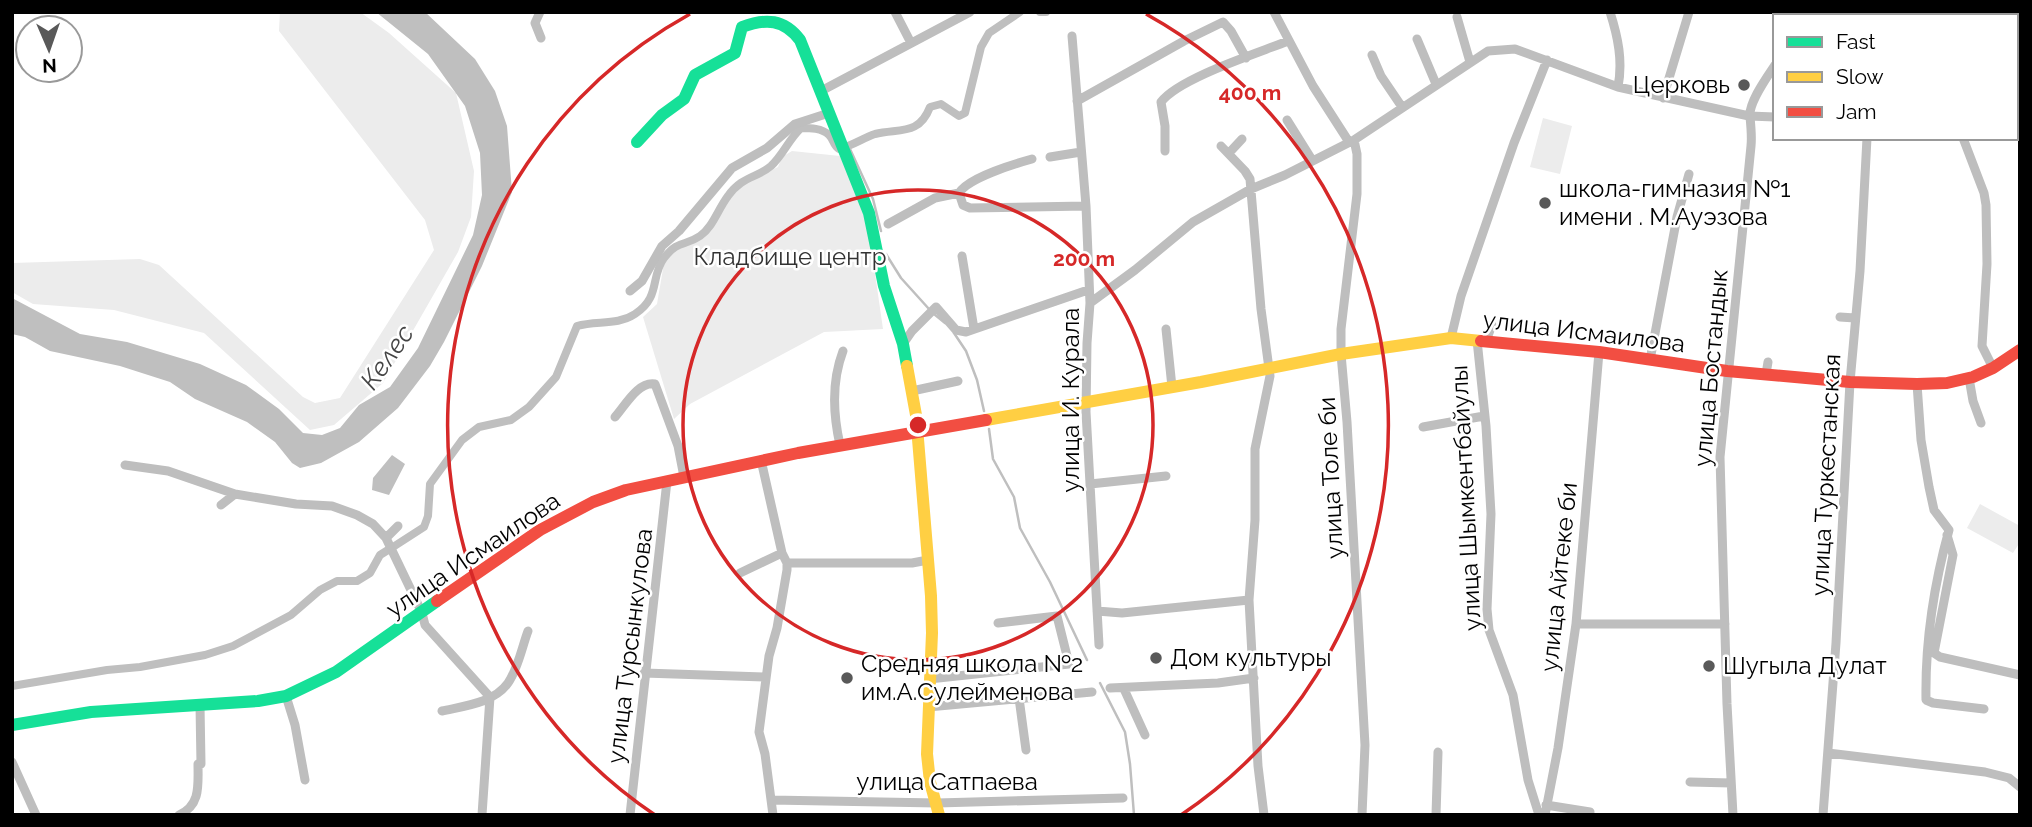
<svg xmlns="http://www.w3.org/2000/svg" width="2032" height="827" font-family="Raleway,sans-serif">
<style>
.green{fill:#ececec}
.water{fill:#bfbfbf}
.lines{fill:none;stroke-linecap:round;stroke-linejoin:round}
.stream{stroke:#bfbfbf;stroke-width:2.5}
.canal{stroke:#bfbfbf;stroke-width:8}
.street{stroke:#bebebe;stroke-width:9}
.fast{stroke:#16e098;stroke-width:12}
.slow{stroke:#ffcf43;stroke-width:12}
.jam{stroke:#f24e42;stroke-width:12}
.ring{fill:none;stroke:#d62828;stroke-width:3.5}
.poi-dot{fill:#595959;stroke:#fff;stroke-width:2.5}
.labels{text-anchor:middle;stroke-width:5;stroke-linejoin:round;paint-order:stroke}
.poi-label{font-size:24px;fill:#000;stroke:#fff;text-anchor:start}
.park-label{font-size:24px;fill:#333;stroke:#fff}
.street-label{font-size:24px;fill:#000;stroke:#fff}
.water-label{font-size:26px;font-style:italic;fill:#444;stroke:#fff}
.centre{fill:#d62828;stroke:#fff;stroke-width:3.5}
.ring-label{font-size:21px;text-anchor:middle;font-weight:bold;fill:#d62828;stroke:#fff;stroke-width:5;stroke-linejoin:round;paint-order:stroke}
</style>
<rect width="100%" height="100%" fill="#fff"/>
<path class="green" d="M280,12H360L389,33L456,93L474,171L471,217L458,252L383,383L334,425L310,430L204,333L114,310L33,304L12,292V263L140,259L159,265L303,397L315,403L340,398L434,250L425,220L279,31Z
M1543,118L1572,126L1560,174L1530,167Z
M792,151L840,156L867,218L883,329L824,332L690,404L674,419L643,317L657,304L664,263L676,247L703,236L739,186L778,167L782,157Z
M1980,504L2020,526V542L2013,553L1967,528Z"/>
<path class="water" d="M376,12H425L475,59L495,91L507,126L512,192L482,266L444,342L430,366L398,408L359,442L321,463L300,468L292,463L275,442L247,422L195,399L170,382L120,366L50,351L25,337L12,334V298L80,334L127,342L200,364L246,385L279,409L303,433L322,435L340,428L359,405L390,387L418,348L473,235L482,195L480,153L465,106L428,54Z
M392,455L405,464L389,495L372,490L373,478Z"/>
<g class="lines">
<path class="stream" d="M850,149L873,199L881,231
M886,254L901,278L929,309
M934,314L945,323
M954,333L966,351L977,380L984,411
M989,429L993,459L1014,497L1020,528L1050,582L1087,660
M1100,683L1125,732L1130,764L1134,815"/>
<path class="canal" d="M1040,12H1046
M393,547L424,527L428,516L430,484L462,440L479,427L511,420L529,407L556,377L577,326C596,320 617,326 635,314C661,297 650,277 664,258C679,239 684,247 700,236C713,227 718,209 728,196C742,176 757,178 771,166C783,155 789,139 801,128C810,128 822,128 829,135C834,140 833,145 839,149C852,146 863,138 875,134C899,128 919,136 930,107L941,104L959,116L965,113L981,47L989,33L1020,12
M12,686L107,670L140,667L205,655L233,646L291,615L320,590L337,581H357L370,573L380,555L388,550"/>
<path class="street" d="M540,12L535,23L541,38
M895,12L911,43
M1274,12L1313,86L1349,142
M1610,12C1618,37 1623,61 1618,87
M1982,12V16
M1876,14L1886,16
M1807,16L1810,12
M1457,17L1470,62
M2016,27L2020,26
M1072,36L1086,206L1090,303L1087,343L1086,412L1099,645
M1417,39L1436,84
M1372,55L1381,76L1402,107
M821,91L970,12
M1663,98L1689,12
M1077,101L1184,41L1223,22L1231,31L1246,58
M1287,120L1312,160
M2016,128H2020
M1963,138L1984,193L1986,205L1987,264L1982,346L1993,368
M1354,140L1357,154V194L1341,329V354L1347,422L1365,745L1362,815
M1221,146L1245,171L1250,179L1261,309L1270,376L1255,449V520L1249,600L1258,766L1264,815
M1165,151V126L1161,102C1179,78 1258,53 1288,41
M1229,153L1242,139
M1050,157L1081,152
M959,193L963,205L970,208L1086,206
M959,193C968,178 1014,164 1032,159
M888,224L935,198L959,193
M962,256L974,329
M630,291L642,281L662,246L679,231L732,168L767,148L795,124L829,113
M1090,303L1135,270L1193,222L1251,189L1285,175L1354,140L1488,51L1515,49L1618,87L1749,116L1775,117
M1840,317L1855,318
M1166,329L1172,387
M1451,338L1461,296L1514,143L1547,60
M1477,340L1486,426L1491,514L1487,609L1489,630L1513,695L1528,780L1539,815
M1486,341L1492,325
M903,344L912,331L936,307L956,330L966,332L1088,290
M1650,360L1677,217L1689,174
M1766,374L1768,362
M1969,378L1973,401L1981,423
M1917,384L1921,440L1929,487L1934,510L1949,530C1933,588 1925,641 1926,700L1933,703L1984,709
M912,391L958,381
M615,417C625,406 638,381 655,384L678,446L684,477
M1423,427L1484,416
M840,445C833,414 832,380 843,351
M761,460L782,553L787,563V570L777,628L769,656L759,732L765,754L773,815
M125,465L168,471L235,494L296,504L332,506L357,515L373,524L386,538L422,613L425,625L490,697L482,815
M1090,484L1166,476
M221,505L235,494
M1947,535L1953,555L1934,653L1940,657L2020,675
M386,538L398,526
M787,563H912L928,560
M740,573L782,553
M1097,611L1122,613L1249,600
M1576,624H1725
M644,673L766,677
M929,679L1069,664L1057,616L998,623
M1110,688L1218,683L1254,678
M1124,689L1145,735
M286,696L295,725L305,780
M1019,698L1026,750
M928,707L1092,692
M442,711C464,706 494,703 508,683C518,669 522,647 528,631
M1828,753L1985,772L2009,778L2020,787
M12,762L36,815
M1690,782L1731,783
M771,800L937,803L1123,798
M1546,805L1590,812
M179,815C201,805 198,785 198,764H201L200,705
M630,815L667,481
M1436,815L1438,752
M1545,815L1558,748L1576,624L1599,352
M1733,815L1727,704L1720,457L1751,146C1752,136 1751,127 1750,117C1748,103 1767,77 1775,65
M1823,815L1836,643L1850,382L1860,271L1867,138"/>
<path class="fast" d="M637,142L662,115L684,99L695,75L735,53L742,27C766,18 784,19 800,40L869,213L884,286L903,344L907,366
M12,725L91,712L258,701L286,696L336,672L437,601"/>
<path class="slow" d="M907,366L916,415L931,596L932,633L927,754L930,782L939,815
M986,420L1201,382L1341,354L1451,338L1481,341"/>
<path class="jam" d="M1481,341L1599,352L1727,371L1850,382L1917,384L1947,383L1973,377L1993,368L2020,350
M437,601L540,530L593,502L626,490L798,453L986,420"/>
</g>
<g class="ring">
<circle cx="918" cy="425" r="235"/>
<path d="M655 815A470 470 0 0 1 690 14M1146 14A470 470 0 0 1 1181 815"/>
</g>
<g class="poi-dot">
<circle cx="1744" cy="85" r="7"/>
<circle cx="1545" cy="203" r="7"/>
<circle cx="1156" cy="658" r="7"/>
<circle cx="1709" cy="666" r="7"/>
<circle cx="847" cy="678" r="7"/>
</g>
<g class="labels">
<g class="poi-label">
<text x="1730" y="93" text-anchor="end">Церковь</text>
<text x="1559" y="197">школа-гимназия №1<tspan x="1559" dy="28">имени . М.Ауэзова</tspan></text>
<text x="1170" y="666">Дом культуры</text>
<text x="861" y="672">Средняя школа №2<tspan x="861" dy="28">им.А.Сулейменова</tspan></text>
<text x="1723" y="674">Шугыла Дулат</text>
</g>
<g class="park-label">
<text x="790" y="265">Кладбище центр</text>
</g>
<g class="street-label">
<text transform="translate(1584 332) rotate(7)" y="8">улица Исмаилова</text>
<text transform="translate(1711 368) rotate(-85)" y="8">улица Бостандык</text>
<text transform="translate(1071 400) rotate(-90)" y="8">улица И. Курала</text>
<text transform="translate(1826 475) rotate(-87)" y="8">улица Туркестанская</text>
<text transform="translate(1331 478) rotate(-93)" y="8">улица Толе би</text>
<text transform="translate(1466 498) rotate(-93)" y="8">улица Шымкентбайулы</text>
<text transform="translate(473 555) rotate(-34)" y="8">улица Исмаилова</text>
<text transform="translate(1559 577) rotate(-84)" y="8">улица Айтеке би</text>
<text transform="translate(630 646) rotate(-83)" y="8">улица Турсынкулова</text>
<text x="947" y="790">улица Сатпаева</text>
</g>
<g class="water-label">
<text transform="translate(387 357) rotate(-55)" y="9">Келес</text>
</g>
</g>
<circle cx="918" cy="425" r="10" class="centre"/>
<g class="ring-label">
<text x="1250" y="100">400 m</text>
<text x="1084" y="266">200 m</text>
</g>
<rect width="2032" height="827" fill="none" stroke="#000000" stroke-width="28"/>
<rect x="1773" y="14" width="245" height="126" fill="#ffffff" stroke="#999999" stroke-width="2"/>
<rect x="1787" y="37" width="35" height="10" fill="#16e098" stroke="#999999" stroke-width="2"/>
<text x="1836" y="49" font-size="21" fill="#000000">Fast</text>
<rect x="1787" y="72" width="35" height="10" fill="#ffcf43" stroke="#999999" stroke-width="2"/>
<text x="1836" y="84" font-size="21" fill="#000000">Slow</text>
<rect x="1787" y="107" width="35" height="10" fill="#f24e42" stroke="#999999" stroke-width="2"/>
<text x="1836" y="119" font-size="21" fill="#000000">Jam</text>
<g transform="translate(49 49) rotate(178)"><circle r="33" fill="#ffffff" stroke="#999999" stroke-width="2"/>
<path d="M0-5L12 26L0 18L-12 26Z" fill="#595959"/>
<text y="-10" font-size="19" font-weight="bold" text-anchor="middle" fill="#000000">N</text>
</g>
</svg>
